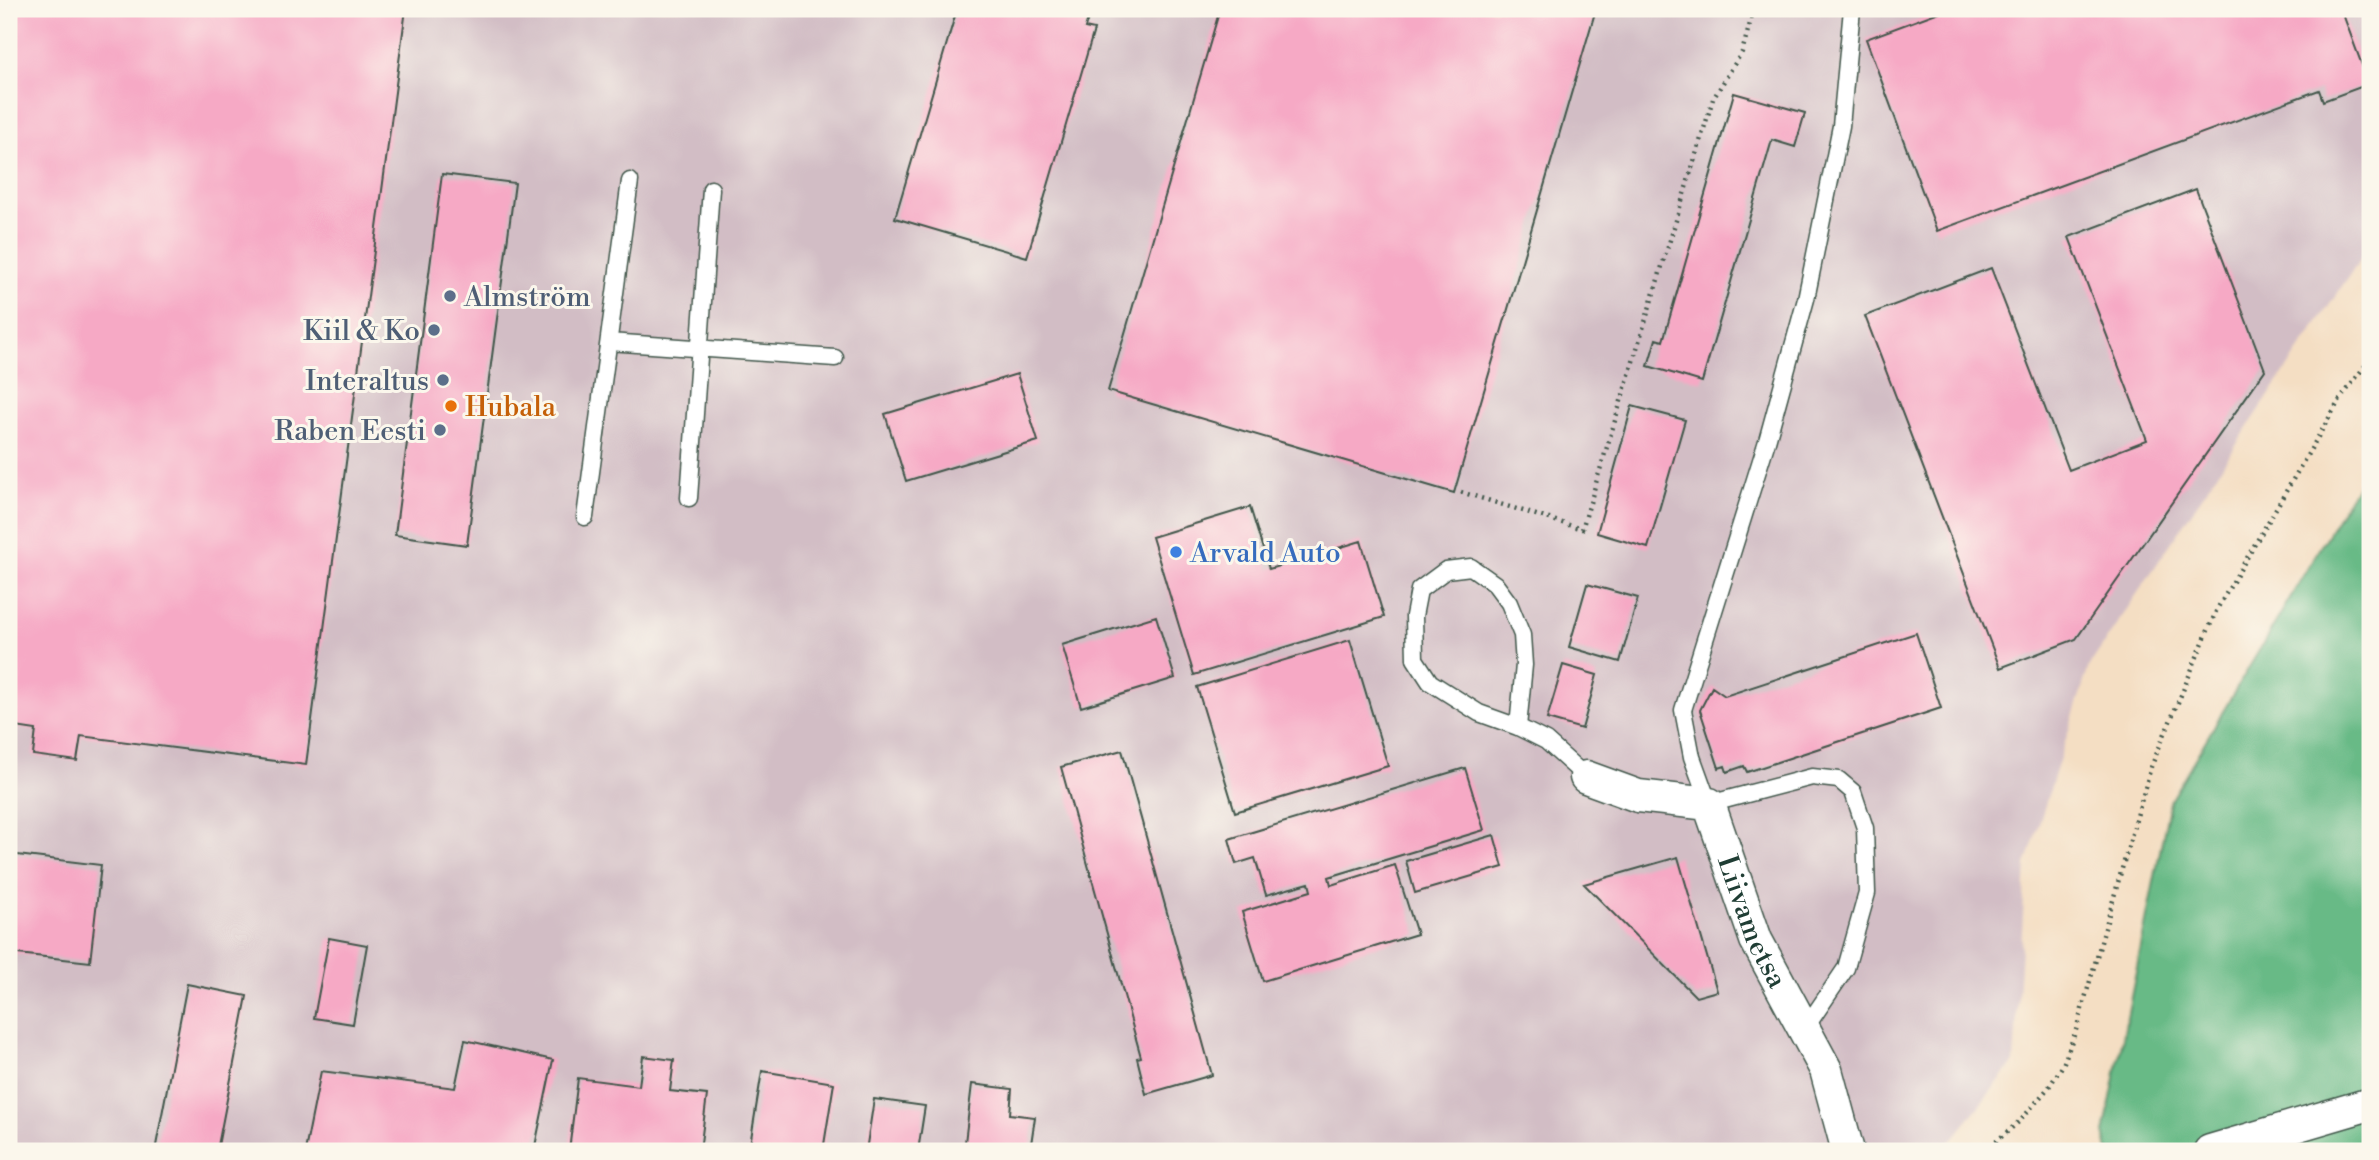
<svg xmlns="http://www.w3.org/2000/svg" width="2379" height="1160" font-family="'Libre Bodoni',serif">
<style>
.industrial{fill:#d2bdc5}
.forest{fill:#68ba86;stroke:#447c5d;stroke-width:2}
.building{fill:#f6a9c5}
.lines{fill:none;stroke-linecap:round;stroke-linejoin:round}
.service-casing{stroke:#3f5549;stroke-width:19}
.minor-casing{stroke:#3f5549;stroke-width:35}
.path{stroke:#3f5549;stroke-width:4.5;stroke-dasharray:2 5;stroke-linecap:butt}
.service{stroke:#fff;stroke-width:16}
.minor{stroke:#fff;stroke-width:32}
.service-dot{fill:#5c6f8a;stroke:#fbf7ec;stroke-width:2.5}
.food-dot{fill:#e8710a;stroke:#fbf7ec;stroke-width:2.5}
.shop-dot{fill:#3f7fe0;stroke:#fbf7ec;stroke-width:2.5}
.labels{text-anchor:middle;stroke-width:6;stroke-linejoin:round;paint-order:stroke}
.service-label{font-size:28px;fill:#4e5e75;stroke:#fbf7ec;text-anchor:end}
.food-label{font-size:28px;fill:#c56008;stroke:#fbf7ec;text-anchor:start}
.shop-label{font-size:28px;fill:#366cbe;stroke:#fbf7ec;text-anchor:start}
.street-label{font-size:28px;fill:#1f3d34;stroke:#fbf7ec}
</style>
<rect width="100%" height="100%" fill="#fbf7ec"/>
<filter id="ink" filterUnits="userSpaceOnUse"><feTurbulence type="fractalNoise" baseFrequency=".0143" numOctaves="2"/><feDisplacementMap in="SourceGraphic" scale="14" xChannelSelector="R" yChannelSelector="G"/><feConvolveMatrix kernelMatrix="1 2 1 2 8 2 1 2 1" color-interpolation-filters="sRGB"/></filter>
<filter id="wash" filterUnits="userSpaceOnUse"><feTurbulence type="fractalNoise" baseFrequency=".00686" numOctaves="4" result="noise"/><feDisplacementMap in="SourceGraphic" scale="28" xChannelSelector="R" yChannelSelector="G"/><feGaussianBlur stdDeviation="1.57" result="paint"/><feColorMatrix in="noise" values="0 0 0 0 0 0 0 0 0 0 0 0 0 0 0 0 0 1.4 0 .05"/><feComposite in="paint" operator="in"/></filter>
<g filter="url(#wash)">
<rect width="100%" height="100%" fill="#f4dec3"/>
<path class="industrial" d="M9,9H2370V244L2089,666L2026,865L2014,1062L1943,1151H9Z"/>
<path class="forest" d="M2370,469V1151H2108L2104,1133L2170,801L2351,495Z"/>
<g id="blocks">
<path class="building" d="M9,9H406L306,765L81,736L77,761L33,755L36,730L9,726Z
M957,9H1091L1085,28L1094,30L1027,257L895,218Z
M1220,9H1596L1454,493L1108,391Z
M1947,9H2341L2369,84L2323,101L2319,90L1937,231L1866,39Z
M1734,93L1805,113L1795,147L1772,140L1702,382L1648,366L1656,339L1663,341Z
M442,174L515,183L467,545L395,535Z
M2196,189L2265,370L2076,639L2000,668L1865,316L1991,268L2069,470L2147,440L2069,237Z
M1017,374L1038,441L906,481L885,414Z
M1632,406L1685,420L1648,548L1597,533Z
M1250,507L1269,569L1361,541L1384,617L1194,675L1152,537Z
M1587,584L1638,598L1620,662L1569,647Z
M1156,616L1175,678L1081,707L1062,645Z
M1916,633L1941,708L1747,772L1744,766L1727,772L1725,766L1719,768L1700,710L1712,687L1725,696Z
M1350,640L1388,766L1235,812L1197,687Z
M1563,665L1597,675L1582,729L1547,719Z
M1122,750L1212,1075L1146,1094L1137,1058L1141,1057L1061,767Z
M1465,768L1484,830L1329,877L1331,885L1395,865L1417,934L1263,981L1242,912L1311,891L1309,883L1266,895L1255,858L1236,864L1229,839Z
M1494,835L1503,867L1415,893L1406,861Z
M9,854L101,865L90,962L9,953Z
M1678,857L1717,991L1696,997L1584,884Z
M329,938L367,945L353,1024L314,1018Z
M187,984L247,996L217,1151H155Z
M465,1040L553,1060L534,1151H305L321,1071L455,1088Z
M643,1056L674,1060L670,1091L707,1095L700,1151H569L578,1078L639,1086Z
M762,1071L834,1083L823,1151H749Z
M972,1084L1012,1089L1010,1114L1035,1117L1030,1151H964Z
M874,1099L925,1106L918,1151H866Z"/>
</g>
</g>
<g filter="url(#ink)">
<use href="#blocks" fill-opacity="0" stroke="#3f5549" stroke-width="2"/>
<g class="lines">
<g class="service-casing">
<path id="service" d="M609,342L835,358
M689,498L711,189
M585,517L630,181
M1518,727L1524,665L1522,635L1509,603L1495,584L1471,567L1446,570L1419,590L1414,616L1415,659L1430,682L1479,713L1518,727L1546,741L1586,777
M1804,1030L1846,968L1867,893L1865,828L1853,792L1839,780L1812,777L1709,804L1692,757L1683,710L1767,441L1806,299L1841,126L1852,9"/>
</g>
<g class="minor-casing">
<g id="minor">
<path id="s1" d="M1586,777L1638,796L1709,804L1756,940L1826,1070L1848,1151"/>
<path d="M2210,1151L2370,1104"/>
</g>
</g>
<path class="path" d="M1461,492L1582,529L1713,99L1742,52L1754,9
M1985,1151L2021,1120L2049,1087L2063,1065L2076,1030L2151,767L2217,609L2339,401L2370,359"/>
<use href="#service" class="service"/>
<use href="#minor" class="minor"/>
</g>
</g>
<g class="service-dot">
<circle cx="450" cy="296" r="7"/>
<circle cx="434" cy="330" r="7"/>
<circle cx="443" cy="380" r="7"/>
<circle cx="440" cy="430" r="7"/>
</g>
<circle class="food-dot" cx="451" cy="406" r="7"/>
<circle class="shop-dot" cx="1176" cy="552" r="7"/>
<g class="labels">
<g class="service-label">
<text x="464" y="306" text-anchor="start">Almström</text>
<text x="420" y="340">Kiil &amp; Ko</text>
<text x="429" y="390">Interaltus</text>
<text x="426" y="440">Raben Eesti</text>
</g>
<g class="food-label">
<text x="465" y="416">Hubala</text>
</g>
<g class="shop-label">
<text x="1190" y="562">Arvald Auto</text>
</g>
<g class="street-label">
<text dy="10" stroke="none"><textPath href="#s1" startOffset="252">Liivametsa</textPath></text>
</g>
</g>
<rect width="2379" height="1160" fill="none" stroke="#fbf7ec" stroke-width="35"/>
</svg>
